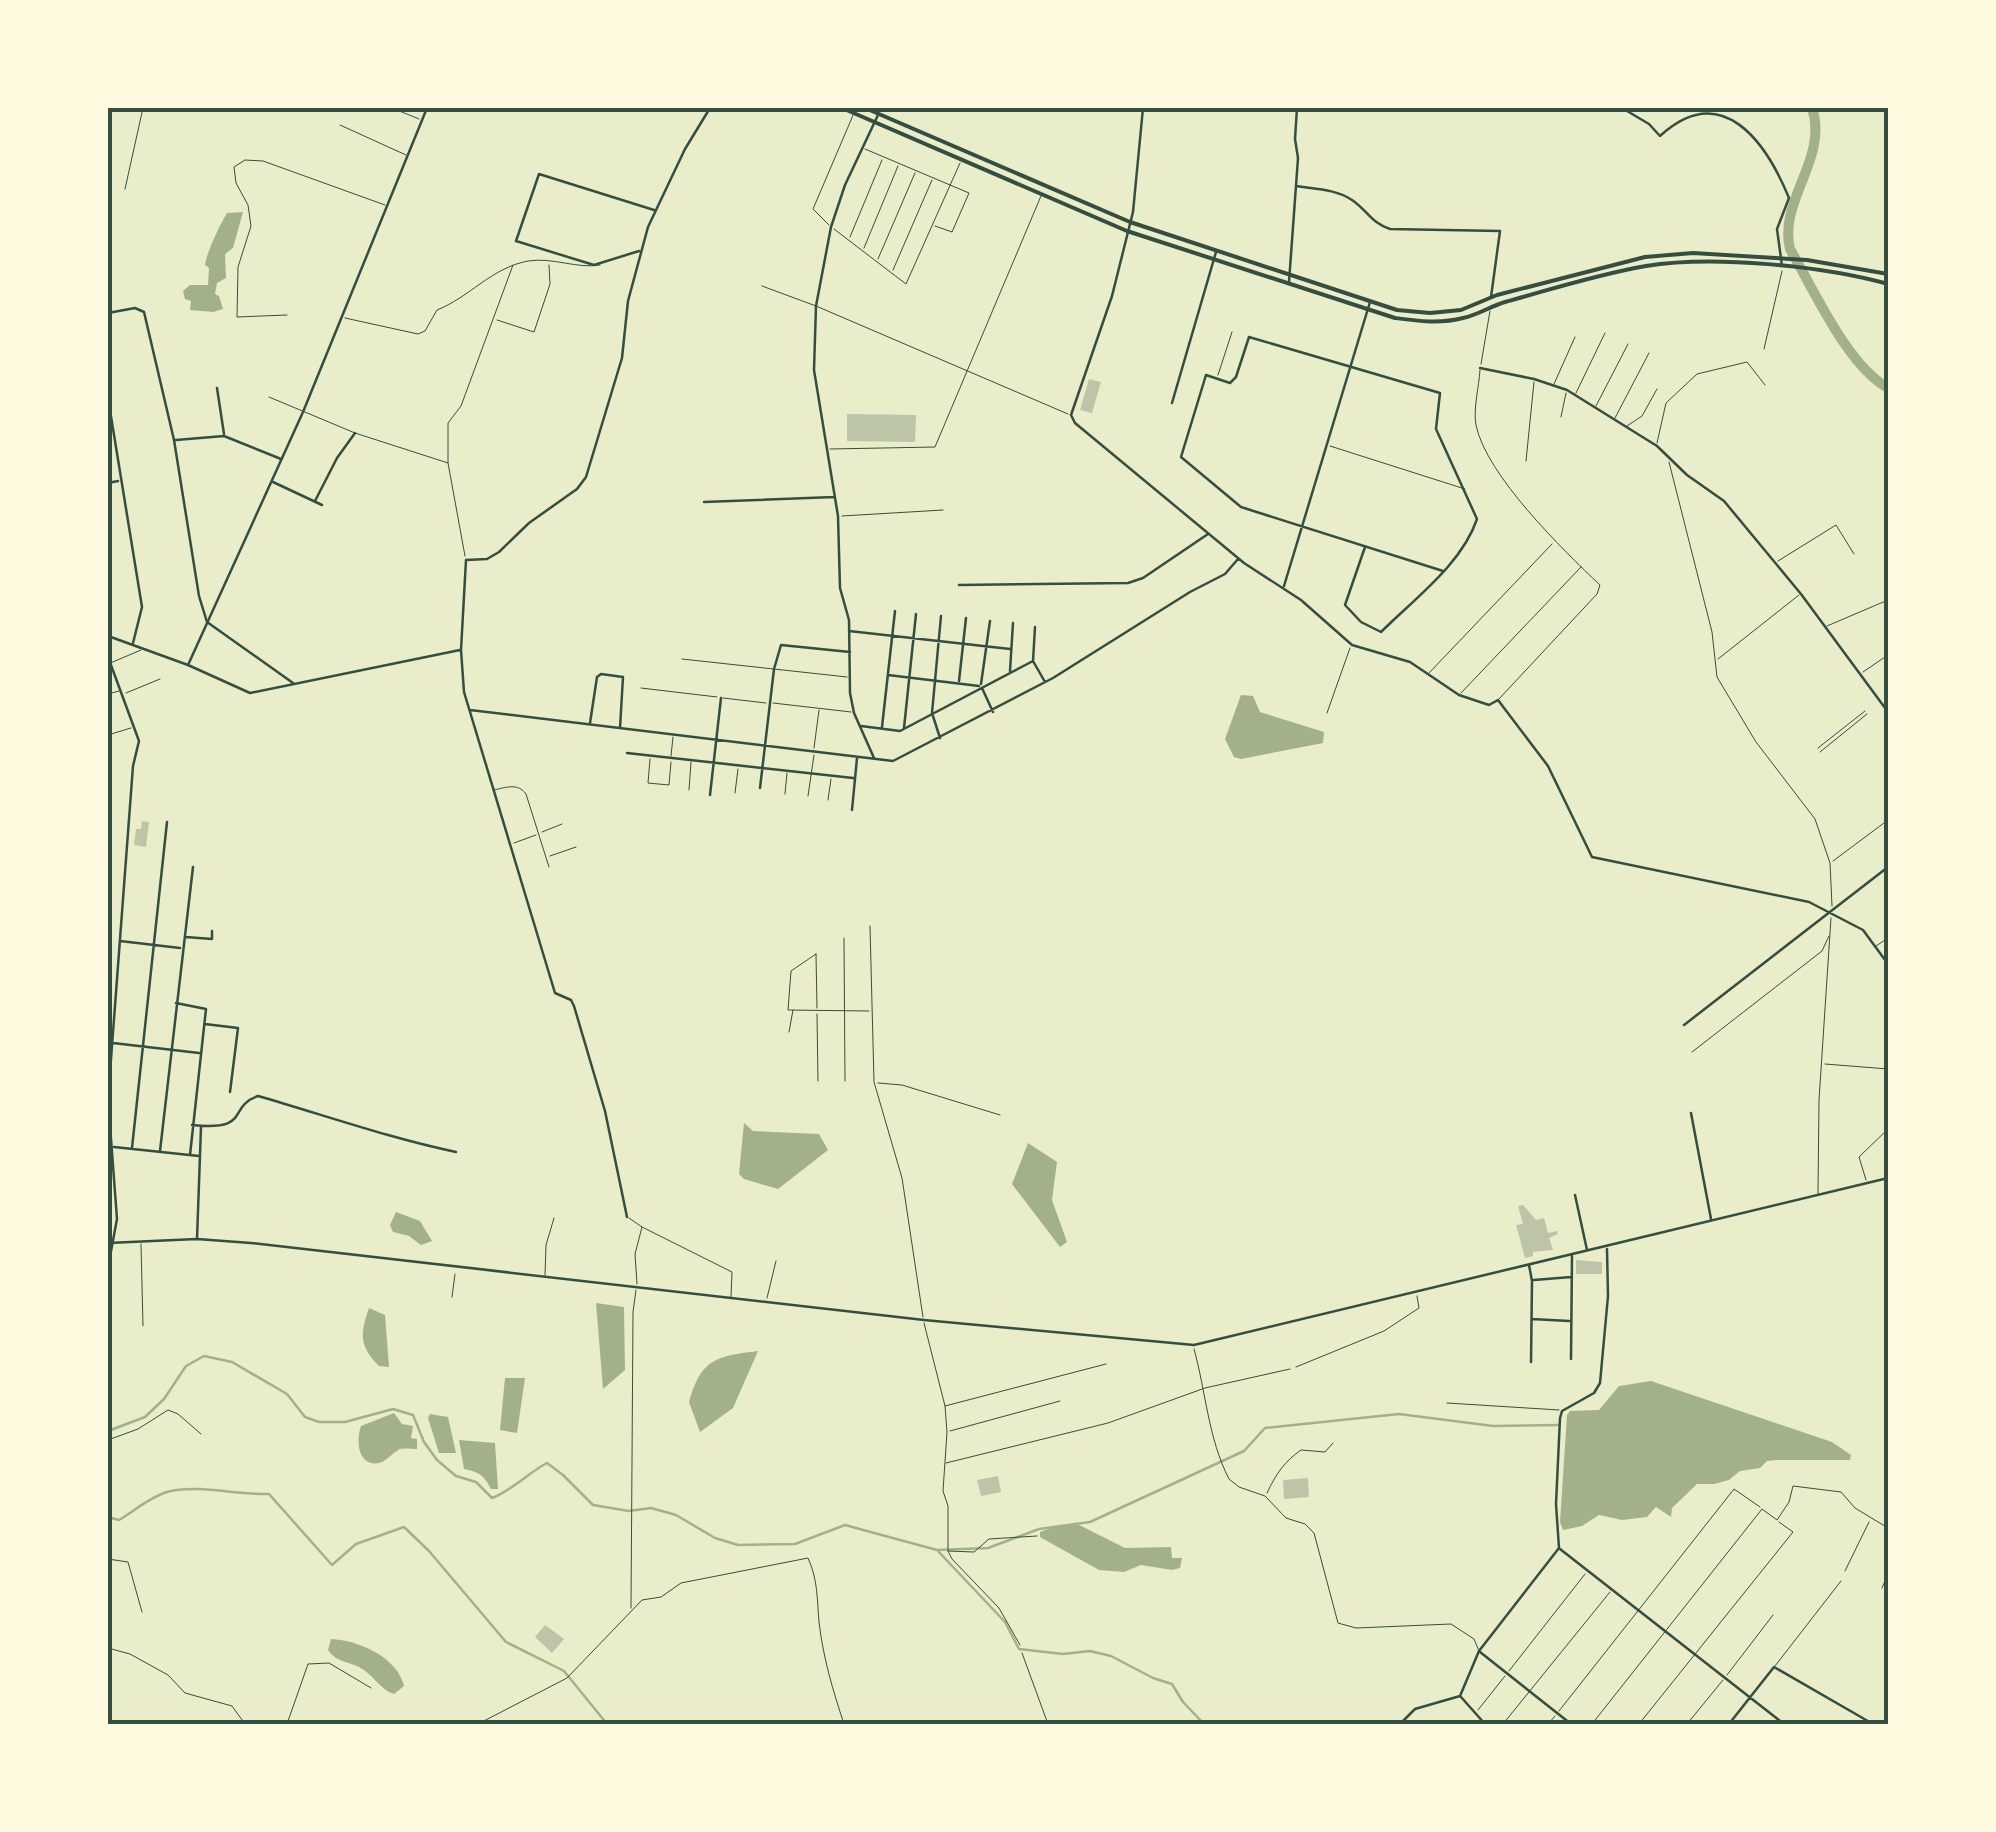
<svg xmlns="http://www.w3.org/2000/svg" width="1996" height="1832" font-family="Manrope,sans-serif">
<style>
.water{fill:#a3b18a}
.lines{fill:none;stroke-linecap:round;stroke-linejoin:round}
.stream{stroke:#a3b18a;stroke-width:2.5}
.river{stroke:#a3b18a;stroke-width:10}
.building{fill:#bcc5a7}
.path{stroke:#344e41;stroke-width:1}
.service{stroke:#344e41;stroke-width:1}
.minor{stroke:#344e41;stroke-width:2.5}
.tertiary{stroke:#344e41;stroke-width:2.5}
.secondary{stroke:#344e41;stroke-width:4}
.neatline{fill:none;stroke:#344e41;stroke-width:4}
</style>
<rect width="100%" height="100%" fill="#e9edc9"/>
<path class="water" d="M243,212L233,248L225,254L226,278L217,283L215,294L219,296L223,309L213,312L190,310L191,301L185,299L183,291L190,285H208L209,268L205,265C207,251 220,225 227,213Z
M1241,695L1253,696L1260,712L1324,732L1323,743L1241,759L1234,757L1225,739Z
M744,1123L753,1131L819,1134L828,1150L778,1189L744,1179L739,1174Z
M1028,1143L1057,1162L1052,1200L1067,1242L1060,1247L1012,1184Z
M396,1212L420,1221L432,1241L421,1245L409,1236L393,1232L390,1225Z
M596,1303L624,1307L625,1370L603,1389Z
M369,1308L385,1315L389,1367L379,1366C359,1346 360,1334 369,1308Z
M758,1351L733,1408L700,1432L689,1402C701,1359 716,1356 758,1351Z
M505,1378H525L517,1433L500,1430Z
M1651,1381L1832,1442L1851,1455L1850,1460H1777L1767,1461L1760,1468L1740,1471L1729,1480L1714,1484H1697L1672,1508L1671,1517L1656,1507L1647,1517L1622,1520L1599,1515L1582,1526L1563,1530L1560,1522L1567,1415L1570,1411L1599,1410L1619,1386Z
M394,1413L402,1424L413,1426L411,1438L417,1439V1449C412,1449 406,1448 400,1449C393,1452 387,1461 379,1463C357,1467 356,1439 361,1426Z
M430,1414L448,1417L456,1453H439L428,1418Z
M459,1440L495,1443L498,1489H491C484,1475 479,1472 464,1469Z
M1079,1525L1125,1548L1171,1547L1172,1558H1182L1180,1568L1172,1570L1141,1565L1124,1572L1099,1570L1040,1537V1532L1056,1526Z
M331,1639C359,1640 398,1658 404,1686L394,1694C379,1689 373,1674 359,1667C347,1661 336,1662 328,1650Z"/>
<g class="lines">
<path class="stream" d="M108,1431L145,1417L164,1399L186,1366L204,1356L232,1362L287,1394L305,1417L319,1422H345L393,1409L413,1415L424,1442L437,1460L456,1476L476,1482L492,1498C511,1491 528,1473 547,1463L563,1475L593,1505L629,1511L651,1508L676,1515L715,1538L738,1545L795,1544L845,1525L937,1550L988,1548L1039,1529L1090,1522L1244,1451L1265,1428L1399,1414L1493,1426L1559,1425
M108,1517L119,1520C134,1511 150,1497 167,1492C196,1484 238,1495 269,1494L332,1565L356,1544L404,1527L429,1551L506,1642L564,1671L607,1724
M937,1550L1005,1622L1019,1649L1063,1654L1090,1651L1111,1656L1153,1678L1172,1684L1183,1702L1204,1724"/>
<path class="river" d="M1812,108C1829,158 1778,201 1790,249C1814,290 1847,365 1888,388"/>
</g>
<path class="building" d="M1089,379L1101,382L1092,413L1080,410Z
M847,414L916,415L915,442L847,441Z
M142,821L149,822L146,847L134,845L136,829H141Z
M1523,1205L1536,1220L1544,1218L1548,1233L1557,1231L1558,1234L1549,1238L1553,1250L1533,1252V1256L1525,1258L1516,1225L1523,1224L1518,1206Z
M1576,1260L1602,1262V1274H1576Z
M998,1476L1001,1492L981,1496L977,1480Z
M1308,1478L1309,1497L1284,1499L1283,1480Z
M545,1625L564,1639L552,1653L535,1637Z"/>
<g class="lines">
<path class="path" d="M452,1297L455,1274
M1296,1367L1384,1331L1419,1308L1417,1296"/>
<path class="service" d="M392,108L419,119
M340,125L406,155
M865,149L969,193L952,232L935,226
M125,189L143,108
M829,225L813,209L854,113
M834,229L906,284L960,163
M850,237L882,160
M864,248L898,166
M878,259L915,173
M893,270L932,180
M762,286L816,306L1068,414
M287,315L237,317L238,267L251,226L248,205L236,183L234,167L245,160L263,161L385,205
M345,318L418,334L425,331L437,310C470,297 491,268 528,261C553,257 576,269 600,265
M497,320L534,332L550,284L549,265
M1764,349L1782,271
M1481,364L1490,311
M1480,370C1479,387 1473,409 1476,425C1486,475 1563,550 1600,585L1597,594L1498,700
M1218,375L1232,332
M1554,384L1575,337
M1576,393L1605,333
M269,397L355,433L448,463
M1596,406L1628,344
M1561,417L1566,393
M1615,418L1649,353
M1627,426L1642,416L1657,389
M1657,443L1666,403L1697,374L1747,362L1765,385
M1330,446L1465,489
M830,449L935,447L1041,196
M1526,461L1534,382
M1669,462L1712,632L1717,677L1756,742L1815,819L1830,863L1832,906
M842,516L943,510
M465,556L448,463V423L461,406L513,265
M1778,561L1836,525L1854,554
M1827,626L1888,600
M682,659L847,677
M1718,659L1799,595
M108,664L141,650
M1863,672L1888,655
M1429,673L1552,544
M641,688L717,697
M126,693L160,679
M1461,693L1581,567
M108,694L119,691
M723,698L766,703
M773,703L851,712
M1327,713L1350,648
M108,735L131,728
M814,748L819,710
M1818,748L1865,711
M1820,752L1867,714
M671,756L673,737
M650,759L648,783L669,785L671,762
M494,790C507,787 518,783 526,794L549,867
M689,790L691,762
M735,793L738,769
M785,794L787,773
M808,796L814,755
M828,800L831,779
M542,832L562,824
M514,843L536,835
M550,856L576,847
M1833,861L1888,820
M870,926L874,1082L902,1178L923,1317
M844,938L845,1081
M1876,946L1888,938
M816,954L791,971L788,1010L869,1011
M816,954L817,1008
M817,1014L818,1081
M789,1032L793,1010
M1692,1052L1822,951L1829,936
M1825,1064L1888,1069
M878,1083L902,1085L1000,1115
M1866,1180L1859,1157L1888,1129
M1818,1194L1819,1100L1831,918
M629,1218L642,1227L635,1254L637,1284
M642,1227L732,1272L731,1297
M141,1244L143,1326
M545,1275L546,1245L554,1218
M767,1298L776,1261
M924,1323L945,1406L947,1432L943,1491L948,1506V1551
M1194,1349C1206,1392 1208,1438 1229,1479L1239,1487L1265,1496L1286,1518L1305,1524L1314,1533L1338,1623L1356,1628L1451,1624L1474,1639L1479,1651
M1447,1403L1559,1410
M945,1406L1106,1364
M950,1431L1060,1401
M108,1440L138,1429L168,1410L178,1414L201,1434
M946,1463L1108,1423L1205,1388L1290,1369
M1267,1493C1276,1474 1284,1462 1301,1450L1325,1452L1333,1443
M108,1559L128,1562L142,1612
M1845,1571L1869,1522
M1882,1588L1888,1574
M631,1608L633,1312L636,1290
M1020,1645L999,1608L952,1559L948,1551L974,1552L989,1539L1037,1536
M108,1648L130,1654L168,1675L185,1693L232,1706L245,1724
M1022,1653L1048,1724
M1775,1666L1841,1581
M1509,1671L1585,1574
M1727,1675L1773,1615
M1478,1710L1505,1676
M1559,1711L1734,1489L1760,1507
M287,1724L308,1664L329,1663L371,1688
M478,1724L567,1678L642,1600L661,1597L681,1583L808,1558C818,1580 817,1599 819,1622C823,1657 833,1691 844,1724
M1503,1724L1610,1592
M1548,1724L1555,1716
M1592,1724L1762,1509L1777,1520L1789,1502L1793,1486L1841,1492L1855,1508L1888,1528
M1639,1724L1793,1532L1779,1522
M1687,1724L1723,1680"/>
<path class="minor" d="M1143,108L1133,212L1112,296L1071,415L1075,423L1244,563L1301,600L1352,645L1410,662L1459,695L1489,705L1498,700L1548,766L1592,857L1809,902L1863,930L1888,964
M1622,108L1649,124L1660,136C1722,79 1766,142 1789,198L1777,229L1782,266
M1296,186C1314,189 1336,189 1352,200C1367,210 1371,223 1390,229L1500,231L1491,297
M639,251L594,265L516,241L539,174L654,210
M1289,282L1298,158L1295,139L1297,108
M108,313L135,308L144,312L174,440L199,596L207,622L293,683
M1480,368L1534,379L1567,390L1657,446L1687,475L1724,501L1801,594L1888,712
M217,388L224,434
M108,398L142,607L133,643
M1172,403L1216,252
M176,440L224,436L281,459
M273,482L322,505
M108,483L118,481
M315,501L337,458L355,433
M704,502L834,497
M1365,547L1345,605L1361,622L1381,632C1414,599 1462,564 1477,519L1436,429L1440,393L1249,337L1236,377L1230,383L1206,375L1181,457L1241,507L1443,571
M959,585L1128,583L1143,578L1208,534
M1284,586L1370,302
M1035,627L1033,661L1045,682
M849,631L1010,649
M108,636L188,665L250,693L460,650
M108,657L139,741L133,766L108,1099L117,1219L109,1262L108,1336
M1010,671L1013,623
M888,675L979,686
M959,681L966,618
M981,684L990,621
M982,688L993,712
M470,710L893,761L1053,678L1190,592L1225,574L1238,559
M590,723L597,677L601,674L623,677L620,728
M861,726L900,731L1033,661
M882,727L895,611
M904,728L916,614
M940,738L932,713L941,616
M627,753L853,778
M874,758L854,713L850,693L849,620L840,588L838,516L814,370L816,306L831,227L845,185L878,115
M760,788L774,669L781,645L850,652
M710,795L721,698
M852,810L857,758
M186,937L212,939V931
M120,941L180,948
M176,1003L206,1009L190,1155
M205,1024L238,1028L230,1092
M1684,1025L1888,867
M113,1043L199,1053
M1691,1113L1711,1219
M192,1125C253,1131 226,1107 258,1096C324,1115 389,1138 456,1152
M114,1147L199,1156
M132,1148L167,822
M160,1151L193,867
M1575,1195L1587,1250
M627,1217L605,1111L574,1006L571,1000L555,993L464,692L461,650L466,560L487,559L499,552L529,523L577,489L586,477L622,358L628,301L648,227L685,149L710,108
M197,1239L201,1127
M1529,1265L1532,1281L1531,1362
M1534,1280L1571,1277
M1532,1319L1569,1321
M108,1359V1369
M1571,1359L1572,1256
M1560,1549L1784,1724
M1480,1652L1571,1724
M1461,1697L1485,1724
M1729,1724L1774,1667L1873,1724"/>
<path class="tertiary" d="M188,665L303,412L427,108
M108,1243L197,1239L251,1243L924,1320L1194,1345L1888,1178
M1400,1724L1415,1709L1460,1696L1479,1651L1559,1548L1556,1504L1560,1418L1562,1411L1594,1393L1600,1383L1608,1296L1607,1249"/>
<path class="secondary" d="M842,108L1127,231L1395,318C1418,321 1440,324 1463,318C1478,315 1491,306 1505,302C1552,289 1599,274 1646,266C1713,255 1823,266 1888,284
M865,108L1130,222L1397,310L1430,313L1461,310L1497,295L1645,257L1693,253L1807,260L1888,274"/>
</g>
<rect width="1996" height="1832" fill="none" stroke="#fefae0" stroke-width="220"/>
<rect x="110" y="110" width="1776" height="1612" class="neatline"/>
</svg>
